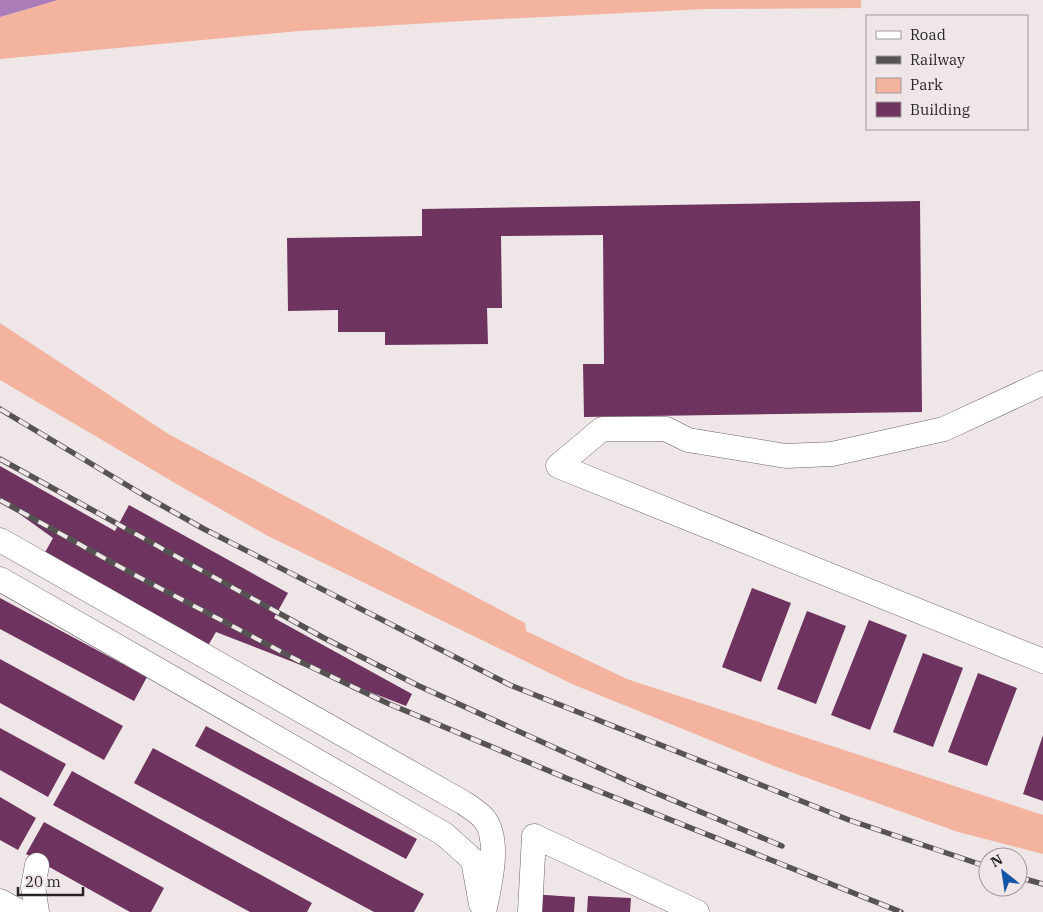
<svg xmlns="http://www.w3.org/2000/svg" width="1043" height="912" font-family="'IBM Plex Serif',serif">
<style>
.green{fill:#f3b39e}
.water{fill:#aa7db8}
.building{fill:#6e345f}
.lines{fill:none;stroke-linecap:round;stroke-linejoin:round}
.minor-casing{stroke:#6d6567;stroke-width:25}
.minor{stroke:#fff;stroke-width:24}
.rail-casing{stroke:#575253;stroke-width:5.5}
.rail{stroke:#efe6e8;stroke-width:4;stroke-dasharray:11;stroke-linecap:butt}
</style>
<rect width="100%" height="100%" fill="#efe6e8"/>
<path class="green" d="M58,0H861V8L706,9L480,20L299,31L0,59V17Z
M0,323L170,435L525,623L526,631L627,679L1043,815V854L958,832L774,766L572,684L268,536L187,490L0,380Z"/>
<path class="water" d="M0,0H58L0,17Z"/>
<path class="building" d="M920,201L922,412L584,417L583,364H604L603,235L501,236L502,308H487L488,344L385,345V332H338V310L288,311L287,238L422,236V209Z
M0,466L115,531L129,505L288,593L274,618L412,694L406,706L216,632L206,649L43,556L53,538L0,500Z
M752,588L791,603L761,682L722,667Z
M0,598L147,677L134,701L0,629Z
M807,611L846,626L816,704L777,689Z
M869,620L907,635L870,730L831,715Z
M923,653L963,668L933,747L893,732Z
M0,659L123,726L104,760L0,703Z
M978,673L1017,688L987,766L948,752Z
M206,726L417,839L406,859L195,746Z
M0,728L66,764L48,797L0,770Z
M1043,735V801L1023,794Z
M153,748L424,894L414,912H374L134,783Z
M72,771L312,903L307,912H250L53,805Z
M0,797L36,818L18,850L0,840Z
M44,822L164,888L151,912H130L26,854Z
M531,894L575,897L574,912H530Z
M588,896L631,898L630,912H587Z"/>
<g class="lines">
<g class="minor-casing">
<path id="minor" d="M1043,383L944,429L832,454L786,456L688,440L666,429H602L558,466L1043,661
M0,540L464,803C471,808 481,814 485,820C501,842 489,888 484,912
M0,579L444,834L473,860L481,904
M0,901L20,912
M37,912L33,887L37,865
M530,912L534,836L697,912"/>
</g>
<use href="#minor" class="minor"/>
<g class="rail-casing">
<path id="rail" d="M0,409L145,496L204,529L510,685L849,820L988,867
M0,459L324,638L419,686L639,786L782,846
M0,500L131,573L301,662L387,703L566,778L901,912
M1018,877L1043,884"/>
</g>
<use href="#rail" class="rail"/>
</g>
<rect x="866" y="15" width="162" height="115" fill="#efe6e8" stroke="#a0999a"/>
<rect x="876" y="31" width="25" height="8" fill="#ffffff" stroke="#a0999a"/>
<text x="910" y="40" font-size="15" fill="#292526">Road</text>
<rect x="876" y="56" width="25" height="8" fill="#575253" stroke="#a0999a"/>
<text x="910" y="65" font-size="15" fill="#292526">Railway</text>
<rect x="876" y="78" width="25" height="15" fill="#f3b39e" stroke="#a0999a"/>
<text x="910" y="90" font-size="15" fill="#292526">Park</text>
<rect x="876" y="102" width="25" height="15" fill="#6e345f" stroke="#a0999a"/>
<text x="910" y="115" font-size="15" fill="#292526">Building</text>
<g transform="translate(1003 872) rotate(330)"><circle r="24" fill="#efe6e8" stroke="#a0999a"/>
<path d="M0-4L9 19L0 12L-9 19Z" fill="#1656a7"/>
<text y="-8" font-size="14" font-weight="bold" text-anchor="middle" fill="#292526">N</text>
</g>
<path d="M18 887v8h65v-8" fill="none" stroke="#292526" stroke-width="2.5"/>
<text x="25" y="887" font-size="15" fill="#292526" stroke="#efe6e8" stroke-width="4" paint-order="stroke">20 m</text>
</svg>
